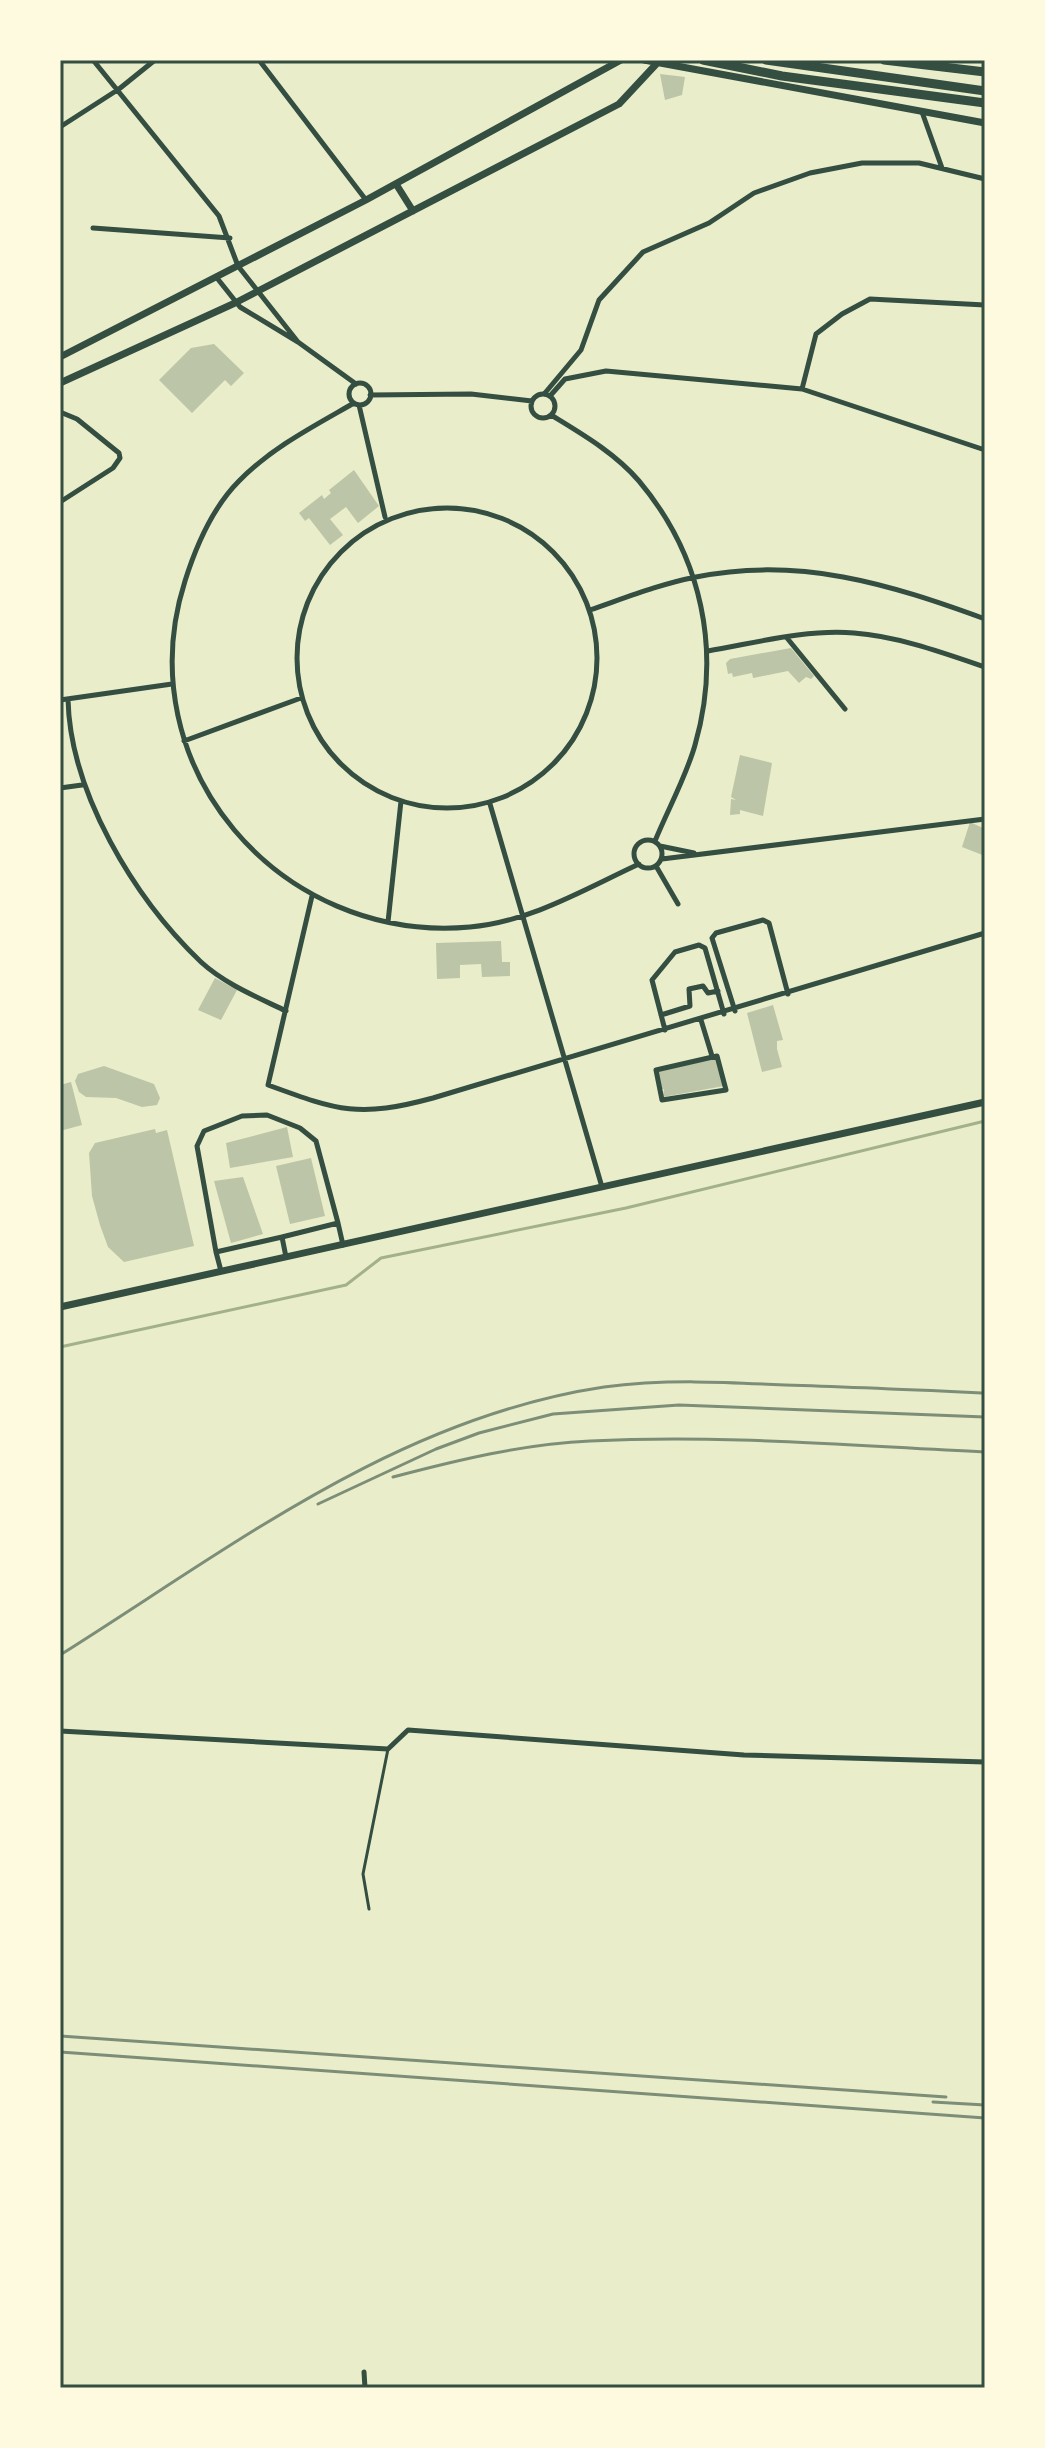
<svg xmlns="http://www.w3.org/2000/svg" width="1045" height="2448" font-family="Ubuntu,sans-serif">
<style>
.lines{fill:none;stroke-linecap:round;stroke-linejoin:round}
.stream{stroke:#a3b18a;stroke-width:3}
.building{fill:#bcc5a7}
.service{stroke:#344e41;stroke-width:3}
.minor{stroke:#344e41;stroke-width:5}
.tertiary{stroke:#344e41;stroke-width:7}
.trunk{stroke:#344e41;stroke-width:9}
.rail{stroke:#7c8e77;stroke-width:3}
.neatline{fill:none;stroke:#344e41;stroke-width:3}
</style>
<rect width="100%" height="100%" fill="#e9edc9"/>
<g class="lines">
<path class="stream" d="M60,1347L346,1285L381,1258L626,1208L985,1121"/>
</g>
<path class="building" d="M660,74L685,77L682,95L665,100Z
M214,344L244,373L231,386L225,380L192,413L159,380L191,348Z
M354,470L379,506L358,523L346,507L330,519L343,535L330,545L309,518L305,521L299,513L322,495L324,499L331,493L329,490Z
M791,648L814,676L811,679L806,677L799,683L788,671L753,678L752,673L733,677L732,673L728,674L726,663L730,659Z
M740,755L772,763L763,816L740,810V814L730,815L731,799L736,800L731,797Z
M970,822L985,829V856L962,847Z
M501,941L502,962H510V976L482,977L481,964L460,965V978L437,979L436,943Z
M215,978L237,990L221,1020L198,1010Z
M773,1005L783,1040L777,1041V1049L782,1067L762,1072L747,1013Z
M717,1058L724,1086L663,1097L664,1089H661L657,1072Z
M104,1066L154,1084L160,1098L157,1105L142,1107L116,1098L86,1097L79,1092L75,1081L78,1074Z
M71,1082L82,1125L60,1131V1085Z
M287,1127L293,1157L230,1168L226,1143Z
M155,1129L156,1133L167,1130L194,1246L124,1262L108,1247L100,1225L92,1196L89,1153L95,1143Z
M311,1158L325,1216L290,1224L276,1166Z
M243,1177L263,1234L231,1243L214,1181Z"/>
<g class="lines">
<path class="service" d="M369,1909L363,1874L388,1749"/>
<path class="minor" d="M93,60L219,216L238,266L298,342
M259,60L366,200
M922,112L942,168
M60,127L119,89L155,60
M93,228L230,238
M217,278L240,307L298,342L356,384
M349 394a11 11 0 1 1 22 0a11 11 0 1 1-22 0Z
M802,389L816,334L842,314L870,299L985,305
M545,393L581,350L599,300L643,252L709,223L754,193L810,173L862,163H919L985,179
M531 406a12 12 0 1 1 24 0a12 12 0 1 1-24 0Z
M370,395L471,394L532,401
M550,396L565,379L606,371L802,389L985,450
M354,403C314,426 271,448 239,481C213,507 196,546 185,581C126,766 280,944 470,927C530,922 585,889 639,864
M359,405L385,517
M60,412L77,419L119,453L120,458L113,468L60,502
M551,415C582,434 615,453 639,481C702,556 722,651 695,745C686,777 668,809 655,841
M297 658a150 150 0 1 1 300 0a150 150 0 1 1-300 0Z
M590,610C625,598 660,584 696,577C799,556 889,584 985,619
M787,638L845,709
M708,651C755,643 806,629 854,633C897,636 944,653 985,667
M68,699C70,792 134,898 201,962C225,984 257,997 286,1011
M60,700L172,684
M184,741L301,698
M60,788L82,785
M490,804L602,1187
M634 854a14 14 0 1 1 28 0a14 14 0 1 1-28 0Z
M660,846L694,853
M662,859L985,819
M656,866L678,904
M312,896L268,1085C339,1111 359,1118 433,1098L985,933
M388,922L401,801
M735,1011L712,938L716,933L763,920L769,923L788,994
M661,1015L690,1006L689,989L703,986L708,993L718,991
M701,1020L712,1056
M665,1030L652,980L675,952L699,945L705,948L724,1014
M717,1056L726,1090L662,1100L656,1070Z
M338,1223L343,1245
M282,1237L216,1252L197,1146L204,1131L242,1116L267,1115L300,1128L316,1141L338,1223L282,1237L286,1257
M216,1252L221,1271
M60,1731L388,1749L408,1730L744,1755L985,1762
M364,2372L365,2388"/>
<path class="tertiary" d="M644,60L985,123
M396,184L413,211
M60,357L366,200L621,60
M60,383L235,303L619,104L660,60
M60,1307L985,1102"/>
<path class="trunk" d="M703,60L782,76L985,103
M766,60L985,91
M884,60L985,72"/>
<path class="rail" d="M393,1477C458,1460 523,1444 590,1441C721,1434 854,1446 985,1452
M318,1504L436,1449L479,1433L553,1414L679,1405L985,1417
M60,1655C232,1547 397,1418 604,1387C664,1379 725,1382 785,1385C852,1387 918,1390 985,1393
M60,2036L946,2097
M60,2052L985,2118
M933,2102L985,2105"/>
</g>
<rect width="1045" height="2448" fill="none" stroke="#fefae0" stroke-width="124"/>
<rect x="62" y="62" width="921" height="2324" class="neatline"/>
</svg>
